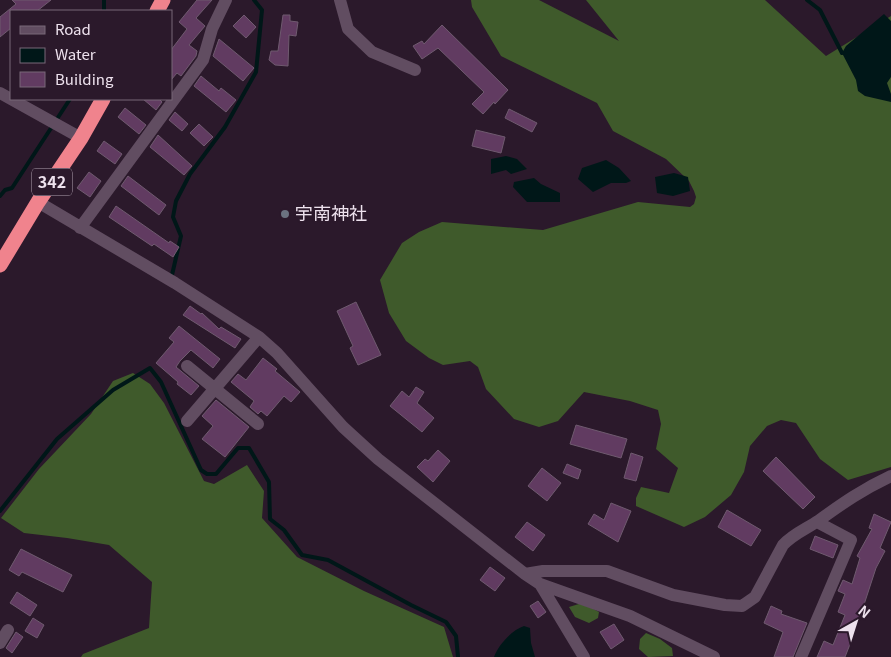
<svg xmlns="http://www.w3.org/2000/svg" width="891" height="657" font-family="Georgia,'Noto Sans JP',serif">
<style>
.forest{fill:#3f5a2b}
.water{fill:#001718}
.lines{fill:none;stroke-linecap:round;stroke-linejoin:round}
.stream{stroke:#001718;stroke-width:4}
.building{fill:#613b61;stroke:#6f5a6f}
.street{stroke:#614d61;stroke-width:12}
.highway{stroke:#f0838d;stroke-width:15}
.worship-dot{fill:#6b7280;stroke:#2b192b;stroke-width:2}
.labels{text-anchor:middle;stroke-width:4.5;stroke-linejoin:round;paint-order:stroke}
.shield{fill:#2b192b;stroke:#b3a5b3;stroke-width:1}
.shield-label{font-size:16px;font-weight:bold;fill:#ede1ed}
.poi-label{font-size:18px;fill:#ede1ed;stroke:#2b192b;text-anchor:start}
</style>
<rect width="100%" height="100%" fill="#2b192b"/>
<path class="forest" d="M471,0H539L619,41L586,0H765L826,56L891,16V467L848,480L820,459L796,423L781,420L767,426L750,446L744,472L731,495L705,517L684,527L636,506V498L641,487L669,493L678,468L656,449L661,424L658,410L630,401L584,392L558,421L539,427L514,419L486,389L478,367L470,361L443,365L429,358L406,341L389,313L380,280L402,243L419,232L442,222L543,230L638,202L690,207L694,204L696,197L694,191L689,181L666,159L613,131L597,103L501,56L472,7Z
M133,373L150,384L164,403L204,481L214,484L247,465L264,491L262,518L297,557L364,591L444,627L453,657H81L83,654L149,628L152,582L109,545L67,538L24,533L1,518L39,469L91,414L113,381Z
M582,603L599,612L598,618L589,623L575,617L569,607Z
M646,633L660,639L672,648L673,656L648,657L639,649L640,639Z"/>
<path class="water" d="M884,14L891,21V77L887,83L891,94V102L865,96L858,91L856,80L842,53L846,46Z
M506,156L517,159L527,169L511,174L506,170L491,174V159Z
M606,160L619,168L631,181L626,183H611L593,192L578,179L582,168Z
M674,173L688,177L690,191L673,196L657,193L655,177Z
M534,178L541,184L560,193V202H527L513,187L514,182Z
M524,626L530,628L531,643L535,657H494C498,645 512,630 524,626Z"/>
<g class="lines">
<path class="stream" d="M807,0L820,10L842,53
M104,11V0
M0,196L5,190L12,188L70,99
M172,275L181,236L173,217L176,201L190,174L225,127L256,72L262,10L254,0
M0,511L57,439L113,390L150,368L161,382L201,470L207,474H216L238,448H249L269,482L270,519L284,530L302,555L328,560L411,605L446,622L456,636L458,657"/>
</g>
<path class="building" d="M12,0H51L37,11H11V28L0,37V17L16,4Z
M197,0H212L196,18L205,26L189,45L197,51L196,56L181,76L177,73L171,80V50L187,29L179,22Z
M244,15L256,27L246,38L233,26Z
M283,15H290V21L298,22L296,36L289,35L288,66L275,65L269,60L271,51H278Z
M442,25L508,90L495,104L494,102L483,114L472,104L484,92L438,48L422,59L413,46L422,41L424,44Z
M219,39L254,68L243,81L213,56Z
M201,76L219,91L221,88L236,100L226,112L194,86Z
M143,99H159L162,102L156,110Z
M125,108L146,125L139,134L118,117Z
M509,109L537,123L532,132L505,118Z
M175,112L188,124L182,131L169,120Z
M199,124L213,137L204,146L190,133Z
M476,130L505,137L501,153L472,146Z
M158,135L192,166L184,175L150,147Z
M104,141L122,154L115,164L97,151Z
M89,172L101,181L90,197L77,188Z
M128,176L166,205L159,215L121,186Z
M116,206L169,243L170,241L179,247L173,257L154,244L152,246L109,217Z
M356,302L381,355L358,365L350,348L353,346L337,311Z
M190,306L201,314L202,313L219,329L221,327L241,339L235,348L183,315Z
M179,326L220,359L213,368L191,350L180,361L176,367L199,386L191,395L177,384L178,382L156,363L174,342L169,338Z
M263,358L277,369L275,371L300,392L291,402L284,396L267,416L261,411L258,414L250,407L254,401L231,382L238,374L246,380Z
M416,387L424,392L417,403L434,418L422,432L390,406L402,391L409,397Z
M216,400L249,427L225,457L202,439L213,426L202,416Z
M576,425L627,439L621,458L570,444Z
M438,450L450,461L433,482L417,467L425,459L428,461Z
M631,453L643,457L636,481L624,478Z
M776,457L815,497L803,509L763,471Z
M567,464L581,470L578,479L563,473Z
M542,468L561,483L547,501L528,486Z
M611,503L631,511L618,542L588,524L594,514L604,520Z
M727,510L761,530L751,546L718,527Z
M874,514L891,522L880,548L885,551L876,568L856,629L845,657H817L824,641L833,645L845,615L838,612L845,594L838,591L843,580L852,584L860,558L857,556L872,529L869,528Z
M527,522L545,535L533,551L515,537Z
M815,536L838,545L833,558L810,549Z
M21,549L72,575L63,592L22,572L19,576L9,570Z
M490,567L505,578L495,591L480,580Z
M17,592L37,605L30,616L10,603Z
M538,601L546,612L538,618L530,606Z
M771,606L782,611L781,614L807,623L793,657H774L783,632L764,623Z
M33,618L44,625L37,638L25,631Z
M614,624L624,640L611,649L600,632Z
M16,632L23,637L12,653L6,648Z"/>
<g class="lines">
<path class="street" d="M340,0L348,29L372,52L415,70
M0,93L81,138
M38,202L175,283L259,337L277,353L343,427L378,459L525,574L540,584L630,616L714,657
M80,228L203,60L212,29L226,0
M187,366L258,424
M187,421L259,337
M525,574L543,571H607L673,595L725,605L742,606L755,597L783,545C793,534 806,529 818,521C843,503 863,489 891,476
M540,584L584,657
M0,643L8,630
M801,657L851,540L817,522"/>
<path class="highway" d="M157,11L163,0
M0,265L38,202L81,138L103,99"/>
</g>
<circle class="worship-dot" cx="285" cy="214" r="5"/>
<g class="labels">
<rect class="shield" x="32" y="168.5" width="40" height="27" rx="4"/>
<g class="shield-label">
<text x="52" y="188">342</text>
</g>
<g class="poi-label">
<text x="295" y="220">宇南神社</text>
</g>
</g>
<rect x="10" y="10" width="162" height="90" fill="#2b192b" stroke="#796979"/>
<rect x="20" y="26" width="25" height="8" fill="#614d61" stroke="#796979"/>
<text x="55" y="35" font-size="15" fill="#ede1ed">Road</text>
<rect x="20" y="48" width="25" height="15" fill="#001718" stroke="#796979"/>
<text x="55" y="60" font-size="15" fill="#ede1ed">Water</text>
<rect x="20" y="72" width="25" height="15" fill="#613b61" stroke="#796979"/>
<text x="55" y="85" font-size="15" fill="#ede1ed">Building</text>
<g transform="translate(856 622) rotate(39)" stroke="#2b192b" stroke-width="4" paint-order="stroke">
<path d="M0-4L9 19L0 12L-9 19Z" fill="#ede1ed"/>
<text y="-8" font-size="14" font-weight="bold" text-anchor="middle" fill="#ede1ed">N</text>
</g>
</svg>
